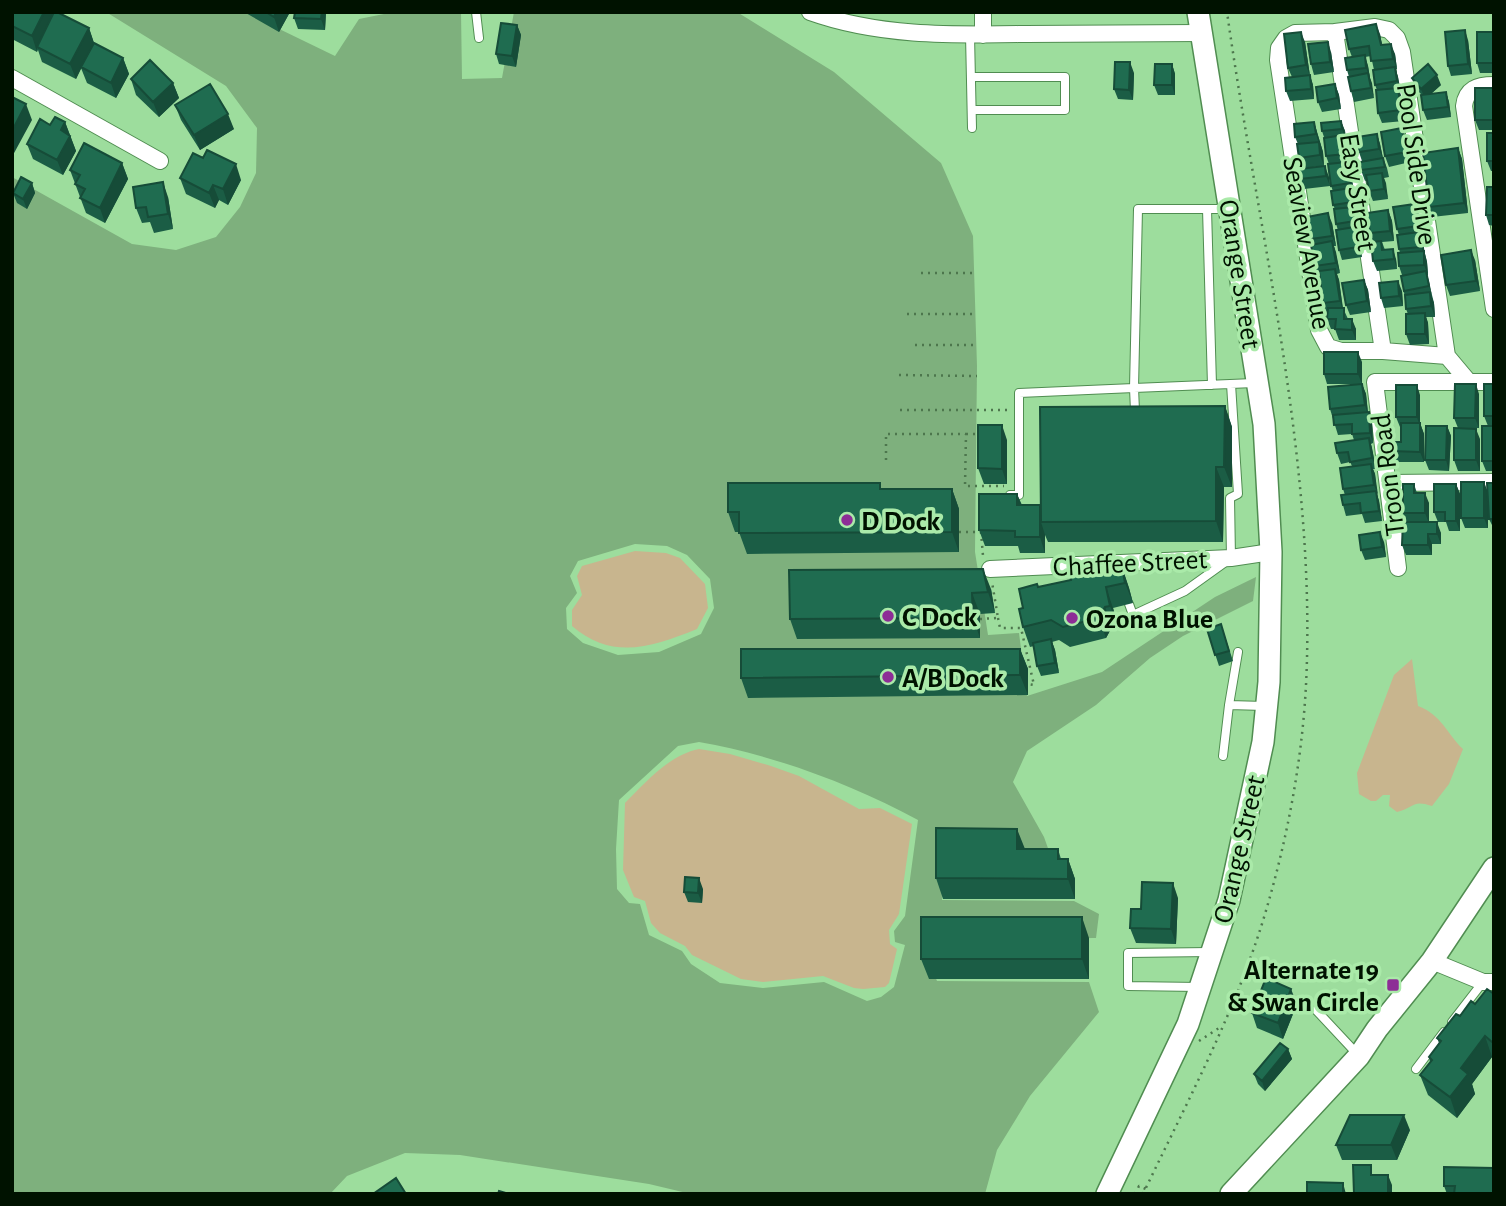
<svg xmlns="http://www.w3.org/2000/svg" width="1506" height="1206" font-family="'Alegreya Sans',sans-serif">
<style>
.green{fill:#c8b58e}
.water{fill:#7eb07d;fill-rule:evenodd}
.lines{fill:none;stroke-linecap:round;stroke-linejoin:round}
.lane-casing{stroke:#508d51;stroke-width:10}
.street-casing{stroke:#508d51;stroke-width:18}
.secondary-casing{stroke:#508d51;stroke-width:24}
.path{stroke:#4d764d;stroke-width:2.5;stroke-dasharray:2 5;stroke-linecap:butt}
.lane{stroke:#fff;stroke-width:8}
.street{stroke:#fff;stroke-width:16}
.secondary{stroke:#fff;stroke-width:21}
.wall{fill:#1b5d45}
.shaded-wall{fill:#164c38}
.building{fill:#1f6c50;stroke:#164c38;stroke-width:2}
.poi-dot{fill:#8d2d96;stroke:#aaeaa9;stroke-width:2.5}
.labels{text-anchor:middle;stroke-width:7;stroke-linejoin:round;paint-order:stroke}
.street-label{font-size:28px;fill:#001200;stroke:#aaeaa9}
.poi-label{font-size:28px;font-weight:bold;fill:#001200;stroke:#aaeaa9;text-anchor:start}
</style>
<rect width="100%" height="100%" fill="#9ddd9d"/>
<path class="green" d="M635,551L666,553L680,558L705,584L708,608L697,629C652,647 613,661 572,626V610L582,595L577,576L582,566Z
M1412,659L1418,706C1442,715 1447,734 1463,749L1449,784L1432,806C1412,799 1414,808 1397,812L1389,806L1390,795H1383L1376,801H1371L1359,794L1357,773L1394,675Z
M699,749L730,754L771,766L799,776L859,809L880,808L912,824L899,914L889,930L890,944L897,949L889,983L885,987L863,989L854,988L823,976L763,982L741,979L692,955L685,946L660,933L651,923L645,901L634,897L623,870L625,803C646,782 669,755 699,749Z"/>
<path class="water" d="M106,12H244L335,56L359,19L394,12H461L462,79L502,78L514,12H737L834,72L941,163L973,236L977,366L975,552L988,635L1019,633L1027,696L1102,672L1215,597L1256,577L1253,601L1183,636L1150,658L1096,705L1027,751L1013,782L1044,837L1055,868L941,849L942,900L1074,901L1099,914L1096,938L920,939L937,981L1089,982L1099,1012L1030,1096L997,1150L985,1194H691L649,1184L460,1155L405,1153L347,1176L330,1194H12V177L132,244L176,250L216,237L240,207L256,173L257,128L226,86ZM635,544L667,546L687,555L710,579L714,608L701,634L659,652L618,655L583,643L567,629L566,608L577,593L570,576L578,561ZM699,742C774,755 851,784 918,820L905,916L894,931L895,942L905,945L894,987L881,997L867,1001L824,982L763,988L720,983L691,964L682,951L649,935L640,904L629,903L617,889L616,849L619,800L678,746Z"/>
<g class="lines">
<g class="lane-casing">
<path id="lane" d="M476,12L479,38
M970,35L972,128
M971,77H1065V110H972
M1207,209L1212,385
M1228,209H1138L1134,388L1254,383
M1010,495H1019V393L1134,388L1135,411H1138
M1129,604L1133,615L1185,591L1231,558L1230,498L1238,494L1231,384
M1238,652L1229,705L1264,706
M1223,756L1229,705
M1199,987L1128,986V953L1210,952
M1316,1010L1359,1056
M1452,1022L1483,982
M1416,1069L1444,1032"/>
</g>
<g class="street-casing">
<path id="street" d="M810,12C880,37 953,35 1026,34C1084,34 1143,33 1201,33
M983,12V35
M1335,32L1383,351
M12,78L160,161
M1494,85C1477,85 1466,89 1464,106L1494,309
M1447,356L1402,52L1397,38L1389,30L1375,27L1335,32L1295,33L1286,38L1279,48L1278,60L1319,330L1328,347L1341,351H1383L1447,356L1468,381
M1389,483L1494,482
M1398,568L1375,382H1494
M990,569L1231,558L1271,552
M1432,961L1483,982H1494"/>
</g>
<g class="secondary-casing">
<path id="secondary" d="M1107,1194L1188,1024L1229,900L1263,742L1269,682L1271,552L1264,424L1198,12
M1231,1194L1359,1056L1377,1029L1432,961L1494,868"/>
</g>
<path class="path" d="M921,273H974
M907,314H976
M915,345H976
M899,375L977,376
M900,410H1008
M966,434H980
M886,460V434H966L965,486H1004
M959,532H980
M981,532L983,556
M998,618L1000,628H1021L1034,685L1028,684
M980,619L998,618L992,582
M1199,1041L1222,1026
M1135,1194L1139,1186L1146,1189
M1143,1194C1187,1102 1236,1011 1265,914C1287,840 1302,762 1306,685C1317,463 1258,232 1227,12"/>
<use href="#lane" class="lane"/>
<use href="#street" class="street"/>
<use href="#secondary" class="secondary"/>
</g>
<path class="wall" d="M12,12L89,28L94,43L123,58L129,74L116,98L87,83L81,68L76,79L42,62L38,50L37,52L12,39Z
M244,12H290L279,32Z
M295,12H326L325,30L298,29L294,18Z
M517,25L521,35L516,67L499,64L496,54Z
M1494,32V73H1480L1477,63Z
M1380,34L1382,45L1395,54L1397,69H1395L1398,77L1404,121L1382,123L1378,113L1377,90L1375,85L1374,70L1371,56L1365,57L1368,66L1370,78L1374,98L1354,102L1351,91L1349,77L1347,70L1352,57L1349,49Z
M1468,40L1472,74L1451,76L1448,66Z
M1305,42L1310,76L1313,85L1314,99L1290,101L1286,91L1292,77L1288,68Z
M1331,52L1334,72L1314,75L1311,64Z
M1172,64L1175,74V95H1158L1154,85Z
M1134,73L1133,100L1118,99L1114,89Z
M1412,78L1441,85L1431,94L1446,92L1449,102L1451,117L1427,120L1423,110L1422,95L1415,88Z
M131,79L173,83L179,98L159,117L136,95Z
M1335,84L1339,95L1341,109L1322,112L1318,102Z
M1494,88V130H1479L1475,120Z
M175,105L234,129L200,150L181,120Z
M1341,121L1345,131L1346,140H1345L1347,145L1349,164H1348L1351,172L1354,193H1353L1355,199L1359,231L1357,232L1359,237L1362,257L1342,260L1339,250L1338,230L1336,224L1335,209L1333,205V191L1331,186L1329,164L1326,156L1324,137L1322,131Z
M65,122L76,151L63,175L33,159L27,144L50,125Z
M1314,122L1323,152L1324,166L1302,168L1299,158L1298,144L1295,137Z
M1402,128L1406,138L1410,162L1389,167L1385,156Z
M1494,133V171H1491L1487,161Z
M1377,134L1380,144L1383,158L1387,168L1389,177L1384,178L1388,199L1373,201L1369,191L1367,180L1365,181L1361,170L1362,161L1359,152Z
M1458,148L1462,159L1468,213L1432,217L1429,207Z
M122,163L128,179L105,223L86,213L70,170Z
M1299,169L1329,177L1330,186L1304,189L1300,179Z
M180,178L241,180L228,205L219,200L215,208L186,194Z
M32,183L35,193L27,209L17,203L13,193Z
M1494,187V226L1489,225L1486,215Z
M168,197L173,229L154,233L150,222L142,223L136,208Z
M1388,210L1392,221L1394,241L1382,242L1385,250L1396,259L1397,269L1377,271L1373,261V242L1370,233Z
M1419,214L1421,237L1427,262L1428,275H1427L1434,303L1435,317H1426L1428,323L1429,344L1410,345L1406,334L1408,314L1406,309L1402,275L1399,266L1400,253L1399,249V235L1397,229Z
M1332,223L1336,246H1334L1340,273L1337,274L1339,280L1343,308L1348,319L1356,329V340H1339L1335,329H1331L1327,319V313L1323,303L1320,276L1318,277L1315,266L1313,245L1311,239Z
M1475,260L1480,291L1450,296L1446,285Z
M1364,280L1368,290L1371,312L1350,315L1346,305Z
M1402,291L1403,306L1384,308L1381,298Z
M1362,362V384L1366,394L1368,412L1372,423L1373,443L1371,444L1376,469H1373L1375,474L1377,495L1379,501L1382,521L1365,523L1362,514L1346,516L1343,505L1345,495L1343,489L1352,466L1350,462L1341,464L1337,453L1354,440L1352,434L1338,435L1330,409L1359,384H1327L1324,374Z
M1494,384V426H1488L1484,416Z
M1479,394V428H1458L1454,418Z
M1420,395V423L1424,434V462H1395L1391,451L1401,442V427H1400L1396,417Z
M1225,406L1232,427V487H1224L1223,542H1048L1045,535V553H1020L1018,546H985L979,530L1017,494L1022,505H1040Z
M1447,426L1451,436L1449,471L1429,470L1425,460Z
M1494,426V471H1486L1482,461Z
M1480,439V471H1458L1454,460Z
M1007,440V484H984L978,468Z
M1494,483V529L1489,519L1488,497V528H1465L1461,518L1488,491Z
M1414,484L1417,493L1429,503V522L1441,533V544H1432V555H1406L1402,545L1406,522L1403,513Z
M1456,484L1460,494V531H1449L1446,522H1438L1434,512Z
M882,489H952L959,509V552L747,554L739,532H735L728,512Z
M1384,542L1386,557L1365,560L1361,550Z
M1122,567L1129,588L1133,603L1113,608L1118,626L1112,627L1106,638L1070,647L1059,640L1052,642L1055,650L1059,673L1041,676L1037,666L1034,646L1030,647L1023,627V608L1039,587L1071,580L1080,571L1082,577Z
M991,589L995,613L980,614V638L797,639L790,619Z
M1221,624L1233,661L1219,666L1207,629Z
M1020,649L1028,669V695L748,698L741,678Z
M1024,849H1058L1061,859H1068L1075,879V899H943L936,878Z
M703,889L702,903L688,902L684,892Z
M1178,898L1176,944L1136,943L1130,928L1141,909Z
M1089,938V979H929L921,959Z
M1494,994V1058L1492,1057L1472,1084L1475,1094L1457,1118L1428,1095L1420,1075L1430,1062L1429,1057L1439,1043L1437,1038L1475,1004Z
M1297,1004L1283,1039L1257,1028L1252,1013Z
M1288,1049L1292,1059L1265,1091L1258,1084L1254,1074Z
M1410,1130L1397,1160H1342L1336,1145Z
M1494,1168V1194H1447L1444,1186Z"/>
<path class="shaded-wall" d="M44,12H56L37,47V52L32,36Z
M276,12H290L279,32L274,17Z
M322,12H326L325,30L321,19Z
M1376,24L1380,34L1384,55L1381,45Z
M517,25L521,35L516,67L512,56Z
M89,28L94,43L76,79L70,64Z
M1465,30L1468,40L1472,74L1468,64Z
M1301,32L1305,42L1310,76L1306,65Z
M1328,42L1331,52L1334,72L1330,62Z
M1391,44L1395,54L1397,69L1393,59Z
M1365,55L1368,66L1370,78L1366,68Z
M123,58L129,74L116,98L111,83Z
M1130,62L1134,73L1133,100L1129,90Z
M1172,64L1175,74V95L1172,85Z
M1395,67L1398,77L1401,92L1397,81Z
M1368,73L1372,83L1374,98L1371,88Z
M1310,75L1313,85L1314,99L1311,89Z
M1437,75L1441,85L1425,99L1421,89Z
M173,83L179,98L159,117L153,102Z
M1335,84L1339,95L1341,109L1337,98Z
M1398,88L1402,98L1404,121L1401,110Z
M1446,92L1449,102L1451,117L1448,107Z
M26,104L32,120L13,155L12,152V131Z
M228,114L234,129L200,150L194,135Z
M1341,121L1345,131L1346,140L1342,129Z
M65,122L76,151L63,175L57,160L61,130Z
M1314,122L1323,152L1324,166L1320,155L1319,144L1316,134Z
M1402,128L1406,138L1410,162L1407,152Z
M1377,134L1380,144L1383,159L1379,149Z
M1343,135L1347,145L1349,164L1345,154Z
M1458,148L1462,159L1468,213L1464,203Z
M1347,162L1351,172L1354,193L1350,183Z
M122,163L128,179L105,223L100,208Z
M236,164L241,180L228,205L223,189Z
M1325,166L1329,177L1330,186L1326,176Z
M1382,173L1386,183L1388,199L1384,189Z
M163,182L168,197L173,229L168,214Z
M32,183L35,193L27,209L23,199Z
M213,185L219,200L215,208L209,193Z
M1351,188L1355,199L1357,212L1353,202Z
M1415,204L1419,214L1422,237L1418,226Z
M1354,207L1358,217L1359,231L1355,221Z
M1388,210L1392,221L1394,241L1390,231Z
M1328,213L1332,223L1336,246L1332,236Z
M1355,227L1359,237L1362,257L1358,247Z
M1419,232L1423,242L1425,254L1427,262L1428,275L1424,265V254L1421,247Z
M1332,241L1336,252L1340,273L1336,263Z
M1393,249L1396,259L1397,269L1394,259Z
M1471,250L1475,260L1480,291L1476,281Z
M1335,269L1339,280L1343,311L1340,301Z
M1426,271L1429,281L1432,296L1429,286Z
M1364,280L1368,290L1371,312L1367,301Z
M1398,281L1402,291L1403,306L1399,296Z
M1430,292L1434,303L1435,317L1431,306Z
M1425,313L1428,323L1429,344L1425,334Z
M1352,319L1356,329V340L1352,330Z
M1358,352L1362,362V384L1358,374Z
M1362,384L1366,394L1368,415L1365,405Z
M1476,384L1479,394V428L1475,418Z
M1417,385L1420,395V427L1417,417Z
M1225,406L1232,427V487L1224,467Z
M1369,412L1372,423L1373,443L1370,433Z
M1420,423L1424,434V462L1420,452Z
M1002,425L1007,440V484L1002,469Z
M1447,426L1451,436L1449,471L1446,460Z
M1476,429L1480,439V471L1476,460Z
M1369,438L1372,448L1376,469L1372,458Z
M1371,464L1375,474L1378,495L1374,485Z
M1216,467L1224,487L1223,542L1216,521Z
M1484,482L1488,492V528L1484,518Z
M1456,484L1460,494V531L1456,521Z
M952,489L959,509V552L952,532Z
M1376,491L1379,501L1382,521L1379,511Z
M1425,493L1429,503V523L1425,513Z
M1017,494L1023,509L1017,505Z
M1040,505L1041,522L1045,535V553L1040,537Z
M1437,522L1441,533V544L1437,534Z
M1380,532L1384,542L1386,557L1382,547Z
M1428,534L1432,544V555L1428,545Z
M1122,567L1129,588L1133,603L1125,583Z
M983,569L991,589L995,613L988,592Z
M1106,587L1113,608L1118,626L1110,606Z
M972,593L980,614V638L973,618Z
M1105,607L1112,627L1106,638L1099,618Z
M1051,639L1055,650L1059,673L1055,663Z
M1020,649L1028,669V695L1020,675Z
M1017,829L1025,849H1017Z
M1068,859L1075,879V899L1068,879Z
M699,878L703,889L702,903L698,893Z
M1173,883L1178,898L1176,944L1171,929Z
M1082,917L1089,938V979L1082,959Z
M1291,989L1297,1004L1283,1039L1278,1023Z
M1485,1036L1492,1057L1472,1084L1475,1094L1457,1118L1450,1097L1461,1068Z
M1288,1049L1292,1059L1265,1091L1262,1081Z
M1404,1115L1410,1130L1397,1160L1391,1145Z
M1388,1175L1392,1185V1194H1388Z
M1343,1183L1346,1194H1343Z"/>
<path class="building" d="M12,12H44L32,36L12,26Z
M54,12H57L89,28L70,64L37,47Z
M266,12H276L274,17Z
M295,12H322L321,19L294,18Z
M501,23L517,25L512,56L496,54Z
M1376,24L1381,45L1391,44L1393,59L1371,61L1369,46L1349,49L1345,30Z
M1465,30L1468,64L1448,66L1445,32Z
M1301,32L1306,65L1288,68L1284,34Z
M1477,32H1494V63H1477Z
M1328,42L1330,62L1311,64L1308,44Z
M94,43L123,58L111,83L81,67Z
M1365,55L1366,68L1347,70L1345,58Z
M150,60L173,83L153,102L131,79Z
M1115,62H1130L1129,90L1114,89Z
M1155,64H1172V85H1154Z
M1428,64L1437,75L1421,89L1412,78Z
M1395,67L1397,81L1375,85L1373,70Z
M1368,73L1371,88L1351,91L1348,77Z
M1310,75L1311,89L1286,91L1285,78Z
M210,84L228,114L194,135L175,105Z
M1335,84L1337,98L1318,102L1316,87Z
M1398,88L1401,110L1378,113L1376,90Z
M1475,88H1494V120H1475Z
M1446,92L1448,107L1423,110L1421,95Z
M12,97L26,104L12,131Z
M55,117L65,122L61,130L70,136L57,160L27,144L40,119L50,125Z
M1341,121L1342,129L1322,131L1321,123Z
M1314,122L1316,134L1295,137L1294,124Z
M1402,128L1407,152L1385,156L1381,132Z
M1487,133H1494V161H1487Z
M1377,134L1379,149L1359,152L1357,137Z
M1343,135L1345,154L1326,156L1324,138Z
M1319,142L1320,155L1299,158L1297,144Z
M84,143L122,163L100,208L80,198L85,189L75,184L80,175L70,170Z
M1458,148L1464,203L1429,207L1423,153Z
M207,150L236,164L223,189L213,185L209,193L180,178L193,153L203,158Z
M1383,158L1385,167L1361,170L1360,162Z
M1347,162L1350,183L1331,186L1328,164Z
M1325,166L1326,176L1300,179L1299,169Z
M1382,173L1384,189L1369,191L1366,175Z
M21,177L32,183L23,199L13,193Z
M163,182L168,214L148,217L146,207L136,208L133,187Z
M1487,187H1494V215H1486Z
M1351,188L1353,202L1333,205L1331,191Z
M1415,204L1418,226L1397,229L1393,207Z
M1354,207L1355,221L1336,224L1334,209Z
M1388,210L1390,231L1370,233L1367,213Z
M1328,213L1332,236L1311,239L1307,217Z
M1355,227L1358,247L1339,250L1336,230Z
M1419,232L1421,247L1399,249L1397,235Z
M1332,241L1336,263L1315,266L1311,245Z
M1381,241L1382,250L1393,249L1394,259L1373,261L1371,242Z
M1471,250L1476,281L1446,285L1441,255Z
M1424,251V265L1399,266L1398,253Z
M1335,269L1340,301L1323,303L1319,271Z
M1426,271L1429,286L1404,291L1401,276Z
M1364,280L1367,301L1346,305L1342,283Z
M1398,281L1399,296L1381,298L1379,283Z
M1430,292L1431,306L1406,309L1405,295Z
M1328,308H1344V319H1352V330L1335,329L1336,319H1327Z
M1425,313V334H1406V314Z
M1324,352H1358V374H1324Z
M1362,384L1365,405L1330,409L1328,387Z
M1455,384H1476L1475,418H1454Z
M1484,384H1494V416H1484Z
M1396,385H1417V417H1396Z
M1225,406L1224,467H1216V521L1041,522L1040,407Z
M1369,412L1370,433L1352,434V424L1334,425L1333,415Z
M1401,423H1420V452L1391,451V442H1401Z
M978,425H1002V469L978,468Z
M1426,426H1447L1446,460H1425Z
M1482,426H1494V461H1482Z
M1454,428L1476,429V460H1454Z
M1369,438L1372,458L1350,462L1348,452L1337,453L1335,443Z
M1371,464L1374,485L1343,489L1340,468Z
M1461,482H1484V518H1461Z
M728,483H880V489H952V532L739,533V512H728Z
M1487,483H1494V519H1489Z
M1403,484H1414V493H1425V513H1403Z
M1434,484H1456V521H1445V512H1434Z
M1376,491L1379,511L1361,513L1360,503L1343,505L1341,495Z
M979,494H1017V505H1040V537H1015V531L979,530Z
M1403,522H1437V534H1428V545H1402Z
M1380,532L1382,547L1361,550L1359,535Z
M1122,567L1125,583L1106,587L1110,606L1105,607L1099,618L1063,627L1051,620L1023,627L1019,609L1023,608L1019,589L1037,584L1038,587L1071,580L1070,574L1080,571L1081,577Z
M983,569L988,592L972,593L973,618L790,619L789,570Z
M1221,624L1229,651L1215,655L1207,629Z
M1051,639L1055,663L1037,666L1033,643Z
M741,649H1020V675L741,678Z
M936,828L1017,829V849H1058V859H1068V879L936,878Z
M685,877L699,878L698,893L684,892Z
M1142,882L1173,883L1171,929L1130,928L1131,909H1141Z
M921,917H1082V959H921Z
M1266,978L1291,989L1278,1023L1252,1013Z
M1487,989L1494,994V1040L1492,1042L1485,1036L1461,1068L1468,1074L1450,1097L1420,1075L1432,1060L1429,1057L1441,1041L1437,1038L1456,1014L1460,1016L1471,1001L1475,1004Z
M1280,1043L1288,1049L1262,1081L1254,1074Z
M1350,1115H1404L1391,1145H1336Z
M1353,1165H1371V1175H1388V1194H1354Z
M1444,1167L1494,1168V1194H1454L1455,1186H1444Z
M396,1178L406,1194H373Z
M1307,1182L1343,1183V1194H1307Z
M499,1191L509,1194H498Z"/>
<g class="poi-dot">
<circle cx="847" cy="520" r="7"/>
<circle cx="888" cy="616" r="7"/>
<circle cx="1072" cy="618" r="7"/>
<circle cx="888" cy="677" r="7"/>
<rect x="1386" y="978" width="14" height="14" rx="3.5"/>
</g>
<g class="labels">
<g class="street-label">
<text transform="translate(1418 164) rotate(82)" y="10">Pool Side Drive</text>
<text transform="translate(1359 192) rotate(81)" y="10">Easy Street</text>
<text transform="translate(1308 243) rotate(80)" y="10">Seaview Avenue</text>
<text transform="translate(1241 274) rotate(81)" y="10">Orange Street</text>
<text transform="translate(1387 475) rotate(-97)" y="10">Troon Road</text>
<text transform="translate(1130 562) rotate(-3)" y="10">Chaffee Street</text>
<text transform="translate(1238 849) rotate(-77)" y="10">Orange Street</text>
</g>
<g class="poi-label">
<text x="861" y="530">D Dock</text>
<text x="902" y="626">C Dock</text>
<text x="1086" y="628">Ozona Blue</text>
<text x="902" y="687">A/B Dock</text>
<text x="1379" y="979" text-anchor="end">Alternate 19<tspan x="1379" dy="32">&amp; Swan Circle</tspan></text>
</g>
</g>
<rect width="1506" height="1206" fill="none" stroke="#001200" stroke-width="28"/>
</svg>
